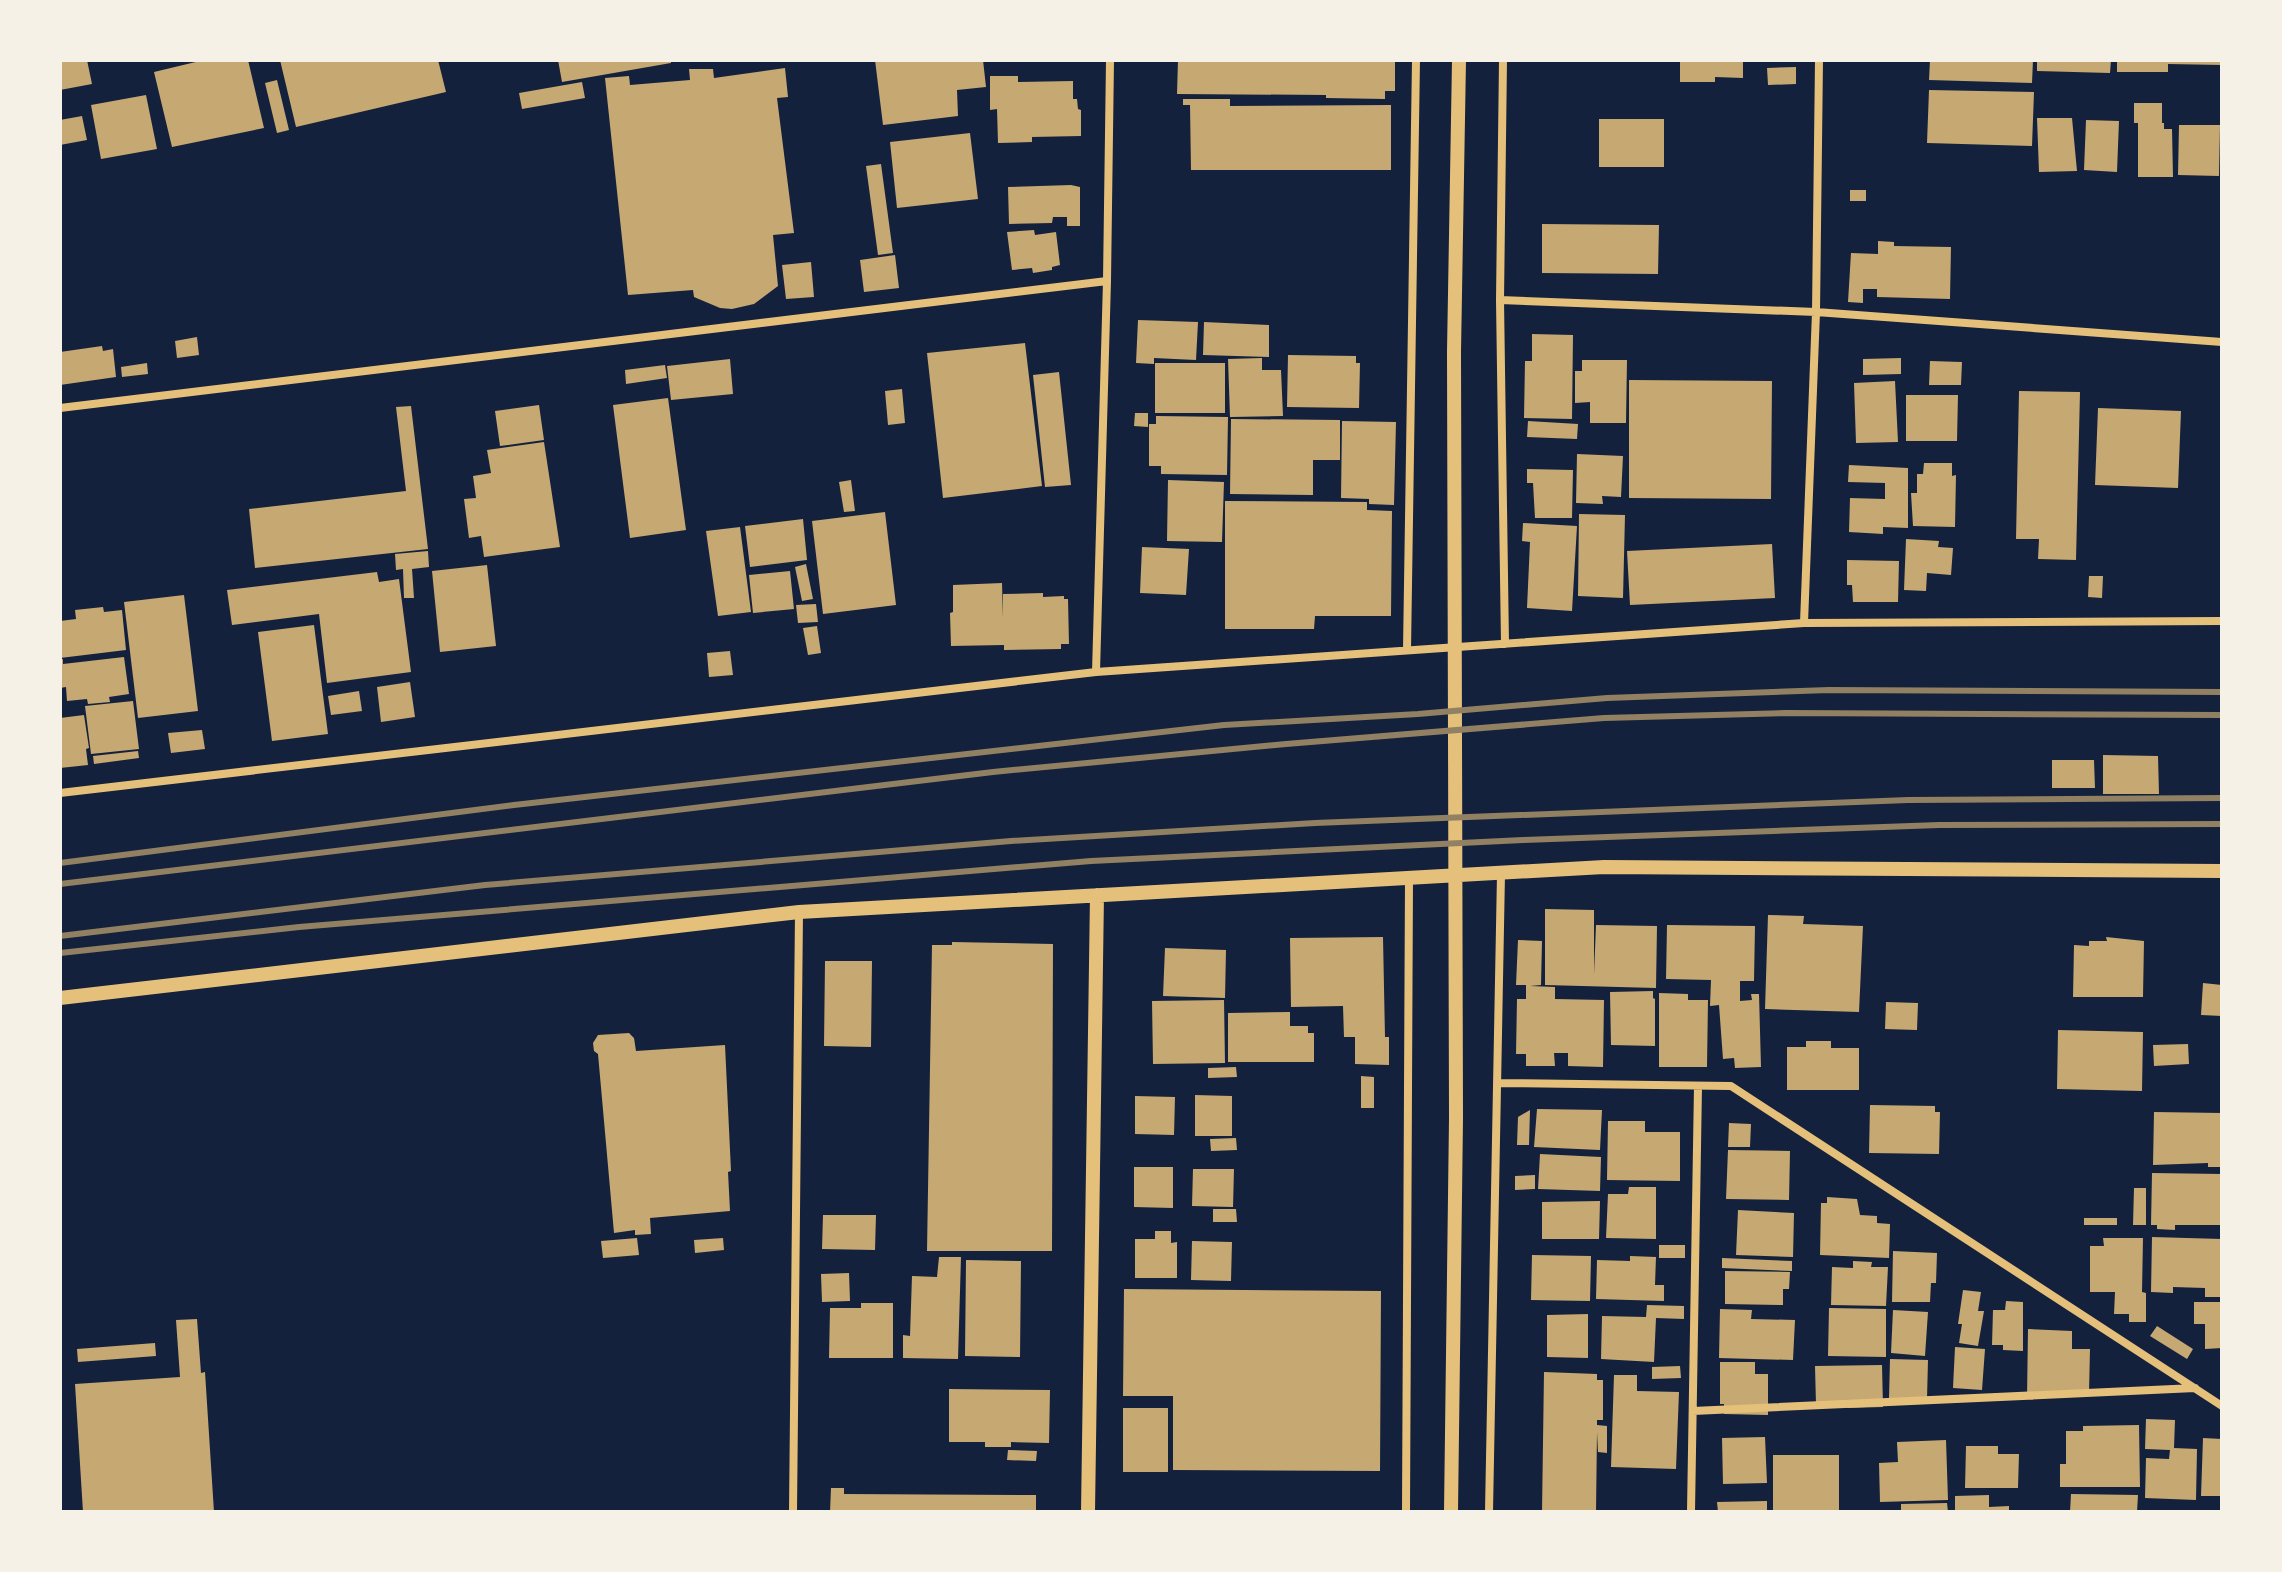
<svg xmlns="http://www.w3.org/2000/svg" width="2282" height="1572" font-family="'Sofia Sans Condensed',sans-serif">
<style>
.building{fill:#c6a872}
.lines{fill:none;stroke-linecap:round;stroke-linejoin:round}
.minor{stroke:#e5c07b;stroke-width:8}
.tertiary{stroke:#e5c07b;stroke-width:14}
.rail{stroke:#918062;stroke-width:6}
</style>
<rect width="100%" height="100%" fill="#14213d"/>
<path class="building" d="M60,60H87L92,84L60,90Z
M204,60H248L264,128L172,147L154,72Z
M280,60H438L446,92L296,127Z
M558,60H671V63L562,82Z
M875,60H983L986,87L957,90L958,116L883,125Z
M1178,60H1395V91H1385V99L1326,98V95L1177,94Z
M1680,60H1743V78L1715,77V82H1680Z
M1930,60H2033L2032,83L1929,80Z
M2037,60H2111L2110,73L2037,71Z
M2117,60H2222V65L2168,64V72H2117Z
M1796,67V84L1768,85L1767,68Z
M785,68L788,97L777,98L794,233L773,235L778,286L754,304L732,309L720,308L694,297L693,290L628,295L605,78L629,76L630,85L690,80L689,69H713L714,78Z
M990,76H1018V82L1073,81V99H1077L1078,109L1081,110V136L1032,137V142L998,143L997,109L990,110Z
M277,80L289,130L277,133L265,83Z
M582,82L585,98L522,109L519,93Z
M1929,90L2034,92L2032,146L1927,143Z
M146,95L157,149L101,159L91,105Z
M1183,99H1230V106L1391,105V170H1191L1190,105H1183Z
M2134,103H2162V123H2164V129H2172L2173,177H2138V123H2134Z
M82,116L87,140L60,145V120Z
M2037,118H2072L2077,171L2039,172Z
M1599,119H1664V167H1599Z
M2086,120L2119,121L2117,172L2084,170Z
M2179,125H2220L2219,176L2178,175Z
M970,133L978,199L897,208L890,142Z
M881,164L893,253L878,255L866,166Z
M1071,185L1080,187V226H1067V217H1053L1052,223L1009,224L1008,187Z
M1850,190H1866V201H1850Z
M1542,224L1659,225L1658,274L1542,273Z
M1034,230L1035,235L1056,232L1060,265L1052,267V270L1033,273L1032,268L1012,270L1007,232Z
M1878,241L1894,242V246L1951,247L1950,299L1877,297V289H1863V303L1848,302L1851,253L1878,254Z
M895,255L899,288L864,292L860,260Z
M811,262L814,297L786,299L782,265Z
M1138,320L1198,322L1196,360L1154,358V364L1136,363Z
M1204,322L1269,325V357L1203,355Z
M1532,334L1573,335L1572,419L1524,418L1525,361H1532Z
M197,337L199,355L177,358L175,341Z
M1025,343L1042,486L943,498L927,353Z
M102,346L103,351L113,349L116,377L60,385V352Z
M1288,355L1356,356V363H1360L1359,408L1287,407Z
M1262,358V370H1281L1283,416L1230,417L1228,359Z
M1901,358V374L1863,375V359Z
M730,359L733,394L671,400L667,366Z
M1582,360H1627L1626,423H1590V402L1575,403V371H1582Z
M1930,361L1962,362L1961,385H1929Z
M147,363L148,374L122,377L121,367Z
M1155,363H1225V413H1155Z
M665,365L667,378L626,384L625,370Z
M1059,372L1071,485L1045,487L1033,375Z
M1629,380L1772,381L1771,499L1629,498Z
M1895,381L1898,442L1856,443L1854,383Z
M902,389L905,423L888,425L885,391Z
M2019,391L2080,392L2076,560L2038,559L2039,539H2016Z
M1906,395H1958L1957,441H1906Z
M668,398L686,530L630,538L613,405Z
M539,405L544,440L500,446L495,411Z
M411,406L428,549L255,568L249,509L406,491L396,407Z
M2098,408L2181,411L2178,488L2095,485Z
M1135,413H1148V427L1134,426Z
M1156,416L1228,417L1227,475L1161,474V466H1149V424H1156Z
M1231,419L1340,420V460H1313V495L1230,494Z
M1342,421L1396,422L1394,505L1369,504V499L1341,498Z
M1528,421L1578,424L1577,439L1527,437Z
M544,442L560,547L484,557L481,536L469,538L464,499L476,498L473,476L491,473L487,450Z
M1577,454L1623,456L1621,497L1602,496L1603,504L1576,503Z
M1924,463H1952V476L1956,475L1955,527L1913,526L1911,493H1917V474H1923Z
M1849,465L1908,468V528L1883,527V534L1849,532L1850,498L1885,499V483L1848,482Z
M1527,469L1573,470L1572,518H1535L1533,483H1527Z
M851,480L855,511L844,512L839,482Z
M1168,480L1224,482L1222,542L1167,541Z
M1225,501L1367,502V510L1392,511L1391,616H1315L1314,629H1225Z
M885,512L896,605L823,614L812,521Z
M1579,514L1625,515L1623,598L1578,596Z
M803,519L807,560L750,567L745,526Z
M1523,523L1577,526L1572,611L1527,608L1530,542L1522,541Z
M740,527L751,612L718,616L706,531Z
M1906,539L1939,541L1938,547L1953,548L1951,575L1927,573L1926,591L1904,590Z
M1772,544L1775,598L1630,605L1627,551Z
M1142,547L1189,549L1186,595L1140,593Z
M428,551L429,567L412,569L414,598H404L403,569L396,570L395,554Z
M1847,560L1899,561L1898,602H1853L1852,585H1847Z
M806,564L813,599L802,601L795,567Z
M487,565L496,646L440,652L432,571Z
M790,571L794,609L753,613L749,575Z
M377,572L379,582L399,579L411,672L327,683L319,614L232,625L227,590Z
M2089,576H2103L2102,598L2088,597Z
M1002,583L1003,618V594L1043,593V597L1064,596V599H1068L1069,644H1061V649L1004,650V645L951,646L950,613L953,612V585Z
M184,595L198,711L138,718L124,602Z
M816,604L818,622L798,623L796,605Z
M103,607L104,612L122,610L126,650L60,658V621L76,619L75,610Z
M314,625L328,734L272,741L258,632Z
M817,626L821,653L808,655L803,628Z
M730,651L733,675L709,677L707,653Z
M124,657L129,694L109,697L110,702L88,704L87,699L67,701L66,687L60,688V660L63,659V664Z
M410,682L415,717L381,722L377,687Z
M359,691L362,711L331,715L328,696Z
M133,701L139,749L91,754L85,706Z
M84,715L89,748L86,749L88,765L60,768V718Z
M202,730L205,749L171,753L168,733Z
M138,751L139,758L94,764L93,756Z
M2103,755L2158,756L2159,794H2103Z
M2052,760H2094L2095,788H2052Z
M1545,909L1594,910V974L1596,925L1657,926L1656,988L1545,985Z
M1768,915L1804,916L1803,924L1863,926L1859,1012L1765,1009Z
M1667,925L1755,926L1754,981H1740V1001L1752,1000L1751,994H1759L1761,1067L1735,1068L1734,1058L1723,1059L1719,1005L1710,1006L1711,980L1666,979Z
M1383,937L1385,1037H1389V1065L1355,1064V1037H1344L1343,1006L1291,1007L1290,938Z
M2106,937L2144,941L2143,997H2073L2074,945L2089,946V941H2107Z
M1518,940L1542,941L1541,985L1530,986L1555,987V999L1604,1000L1603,1067L1568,1066V1053H1554L1555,1066H1526V1054H1516L1517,999H1526V985H1516Z
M952,942L1053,944L1052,1251H927L932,945H952Z
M1165,948L1226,950L1225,998L1163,996Z
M825,961H872L871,1047L824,1046Z
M2203,983L2222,985V1016L2201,1015Z
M1653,991V998L1655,999V1046L1611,1045L1610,992Z
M1659,993L1688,994V1000H1708L1707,1067H1659Z
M1224,1000L1225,1063L1153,1064L1152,1001Z
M1886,1002L1918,1003L1917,1030L1885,1029Z
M1290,1012V1026H1308V1033H1314V1062H1228V1013Z
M2058,1030L2143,1032L2142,1091L2057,1089Z
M629,1033L634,1038L636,1051L725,1045L731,1171L728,1172L730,1211L650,1218L651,1234L635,1235V1230L614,1233L598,1054L594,1051L593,1043L598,1035Z
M1806,1041H1831V1048H1859V1090H1787V1047H1806Z
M2188,1044L2189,1064L2154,1066L2153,1045Z
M1236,1067L1237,1077L1208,1078V1068Z
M1361,1076L1374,1077V1108H1361Z
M1195,1095L1232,1096V1136H1195Z
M1135,1096L1175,1097L1174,1135L1135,1134Z
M1870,1105L1935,1106V1112H1940L1939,1154L1869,1153Z
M1537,1109L1602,1110L1600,1150L1534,1147Z
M1530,1110L1529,1145H1517L1518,1117Z
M2154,1112L2222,1113V1167H2208V1163L2153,1165Z
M1608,1121H1645V1132H1680V1181L1607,1180Z
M1729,1123L1751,1124L1750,1147H1728Z
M1236,1138L1237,1150L1211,1151L1210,1139Z
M1728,1150L1790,1151L1789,1200L1726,1199Z
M1540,1154L1601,1157L1600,1191L1538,1189Z
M1134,1167H1173V1208L1134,1207Z
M1193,1169H1234L1233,1207L1192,1206Z
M2152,1173L2222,1174V1225H2175V1230L2157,1229V1225H2151Z
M1535,1175V1189L1515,1190V1176Z
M1629,1187H1656V1239L1606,1238L1608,1194H1628Z
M2134,1188H2146V1225H2133Z
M1827,1197L1857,1199L1860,1215L1877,1216V1223L1890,1224L1889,1258L1820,1255L1821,1203H1827Z
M1600,1201L1599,1239H1542V1202Z
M1213,1209H1236L1237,1222H1213Z
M1738,1210L1794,1213L1793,1257L1736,1255Z
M823,1215H876L875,1250L822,1249Z
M2084,1218H2117V1225H2084Z
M1155,1231H1171V1243L1177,1242V1278H1135V1239H1155Z
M2152,1237L2222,1239V1297H2205V1288L2173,1287V1293L2151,1292Z
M637,1238L639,1255L603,1258L601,1241Z
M723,1238L724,1250L695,1253L694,1240Z
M2103,1238H2143L2142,1292L2146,1293V1322H2129V1314H2114L2115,1292H2090V1246H2104Z
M1192,1241L1232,1242L1231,1281L1191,1280Z
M1659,1245H1685V1258H1659Z
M1893,1251L1937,1253L1936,1283H1931L1930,1302H1892Z
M1532,1255L1591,1256L1590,1301L1531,1300Z
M1630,1256L1656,1257L1655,1285H1664V1301L1596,1299L1597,1260L1630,1261Z
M939,1257H961L958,1359L903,1358V1335L910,1336L912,1276L937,1277Z
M1722,1258L1792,1261V1271L1722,1268Z
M966,1260L1021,1261L1020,1357L965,1356Z
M1853,1261L1872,1262L1871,1267H1888L1886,1306L1831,1305L1832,1267L1853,1268Z
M1725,1271L1790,1272L1789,1289H1783V1305L1725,1304Z
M849,1273L850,1301L822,1302L821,1274Z
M1124,1289L1381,1291L1380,1471L1173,1470V1396H1123Z
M1963,1290L1981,1292L1978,1311H1984L1978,1346L1959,1343L1962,1324H1958Z
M2006,1301L2023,1302V1351L2003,1350V1345H1992L1993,1310H2005Z
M2194,1302H2222V1348L2205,1349V1324H2194Z
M861,1303H893V1358H829L830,1308H861Z
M1647,1305L1684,1306V1319L1656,1318L1654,1362L1601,1359L1602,1316L1646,1317Z
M1829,1308L1886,1309V1357L1828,1356Z
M1720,1309L1752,1310L1751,1319L1795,1320L1793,1360L1719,1358Z
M1893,1310L1928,1312L1925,1356L1891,1353Z
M1588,1314V1358L1547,1357V1315Z
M197,1319L201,1373L205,1372L214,1512H83L75,1384L180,1377L176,1320Z
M2157,1326L2193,1349L2187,1359L2150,1336Z
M2028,1329L2072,1331V1349H2090L2089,1393L2027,1398Z
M155,1343L156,1356L78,1362L77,1349Z
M1955,1347L1985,1349L1982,1390L1953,1388Z
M1890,1359L1928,1360L1927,1399L1889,1398Z
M1720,1362H1755V1374H1768V1415L1724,1414V1404H1720Z
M1882,1365L1883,1407L1847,1408V1404L1816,1405L1815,1366Z
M1680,1366L1681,1378L1652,1379V1367Z
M1544,1372L1597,1374V1380H1603V1420H1597V1425L1607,1426V1453L1598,1452L1597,1432L1596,1512H1542Z
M1614,1375H1637V1391L1679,1392L1676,1469L1611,1467Z
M949,1389L1050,1390L1049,1443L1011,1442V1447H985V1442H949Z
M1123,1408H1168V1472H1123Z
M2146,1419L2175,1420L2174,1448L2197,1449L2196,1500L2145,1498L2146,1458L2169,1459L2170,1450L2145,1449Z
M2139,1425L2140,1487H2060V1464H2066V1431H2083V1426Z
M1765,1437L1767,1483L1723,1484L1722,1438Z
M2203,1438L2222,1439V1496H2201Z
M1946,1440L1948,1500L1880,1502L1879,1463L1898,1462L1897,1442Z
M1966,1446H1998V1454H2019L2018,1488H1965Z
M1008,1450L1037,1451L1036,1461L1007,1460Z
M1773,1455H1839V1510H1773Z
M831,1488H844V1494L1036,1495V1512H830Z
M2071,1494L2138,1495L2137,1512H2070Z
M1989,1495V1507L2009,1506V1512H1955V1496Z
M1767,1501V1512H1718L1717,1502Z
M1947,1503L1948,1512H1901V1504Z"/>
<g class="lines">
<path class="minor" d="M1503,60L1500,300L1505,644
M1500,300L1816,312L2222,342
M60,408L1107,281
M1804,623L1816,312L1819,60
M1407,650L1416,60
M1096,672L1107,281L1110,60
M60,793L1096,672L1804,623L2222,621
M1497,1083L1731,1086L2222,1406
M1693,1411L2195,1388
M793,1512L799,912
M1406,1512L1409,879
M1489,1512L1501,874
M1691,1512L1698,1086"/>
<path class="tertiary" d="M60,998L799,912L1604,867L2222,871
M1088,1512L1097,895
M1451,1512L1456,1118L1454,352L1459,60"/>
<path class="rail" d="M60,863L514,805L1224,725L1418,714L1607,698L1829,690L2222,692
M60,884L993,772L1286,744L1604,718L1786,713L2222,715
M60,936L485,885L1011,841L1315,823L1908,800L2222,798
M60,953L299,927L1091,861L1523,840L1939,825L2222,824"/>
</g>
<rect width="2282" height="1572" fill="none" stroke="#f6f1e7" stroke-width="124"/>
</svg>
